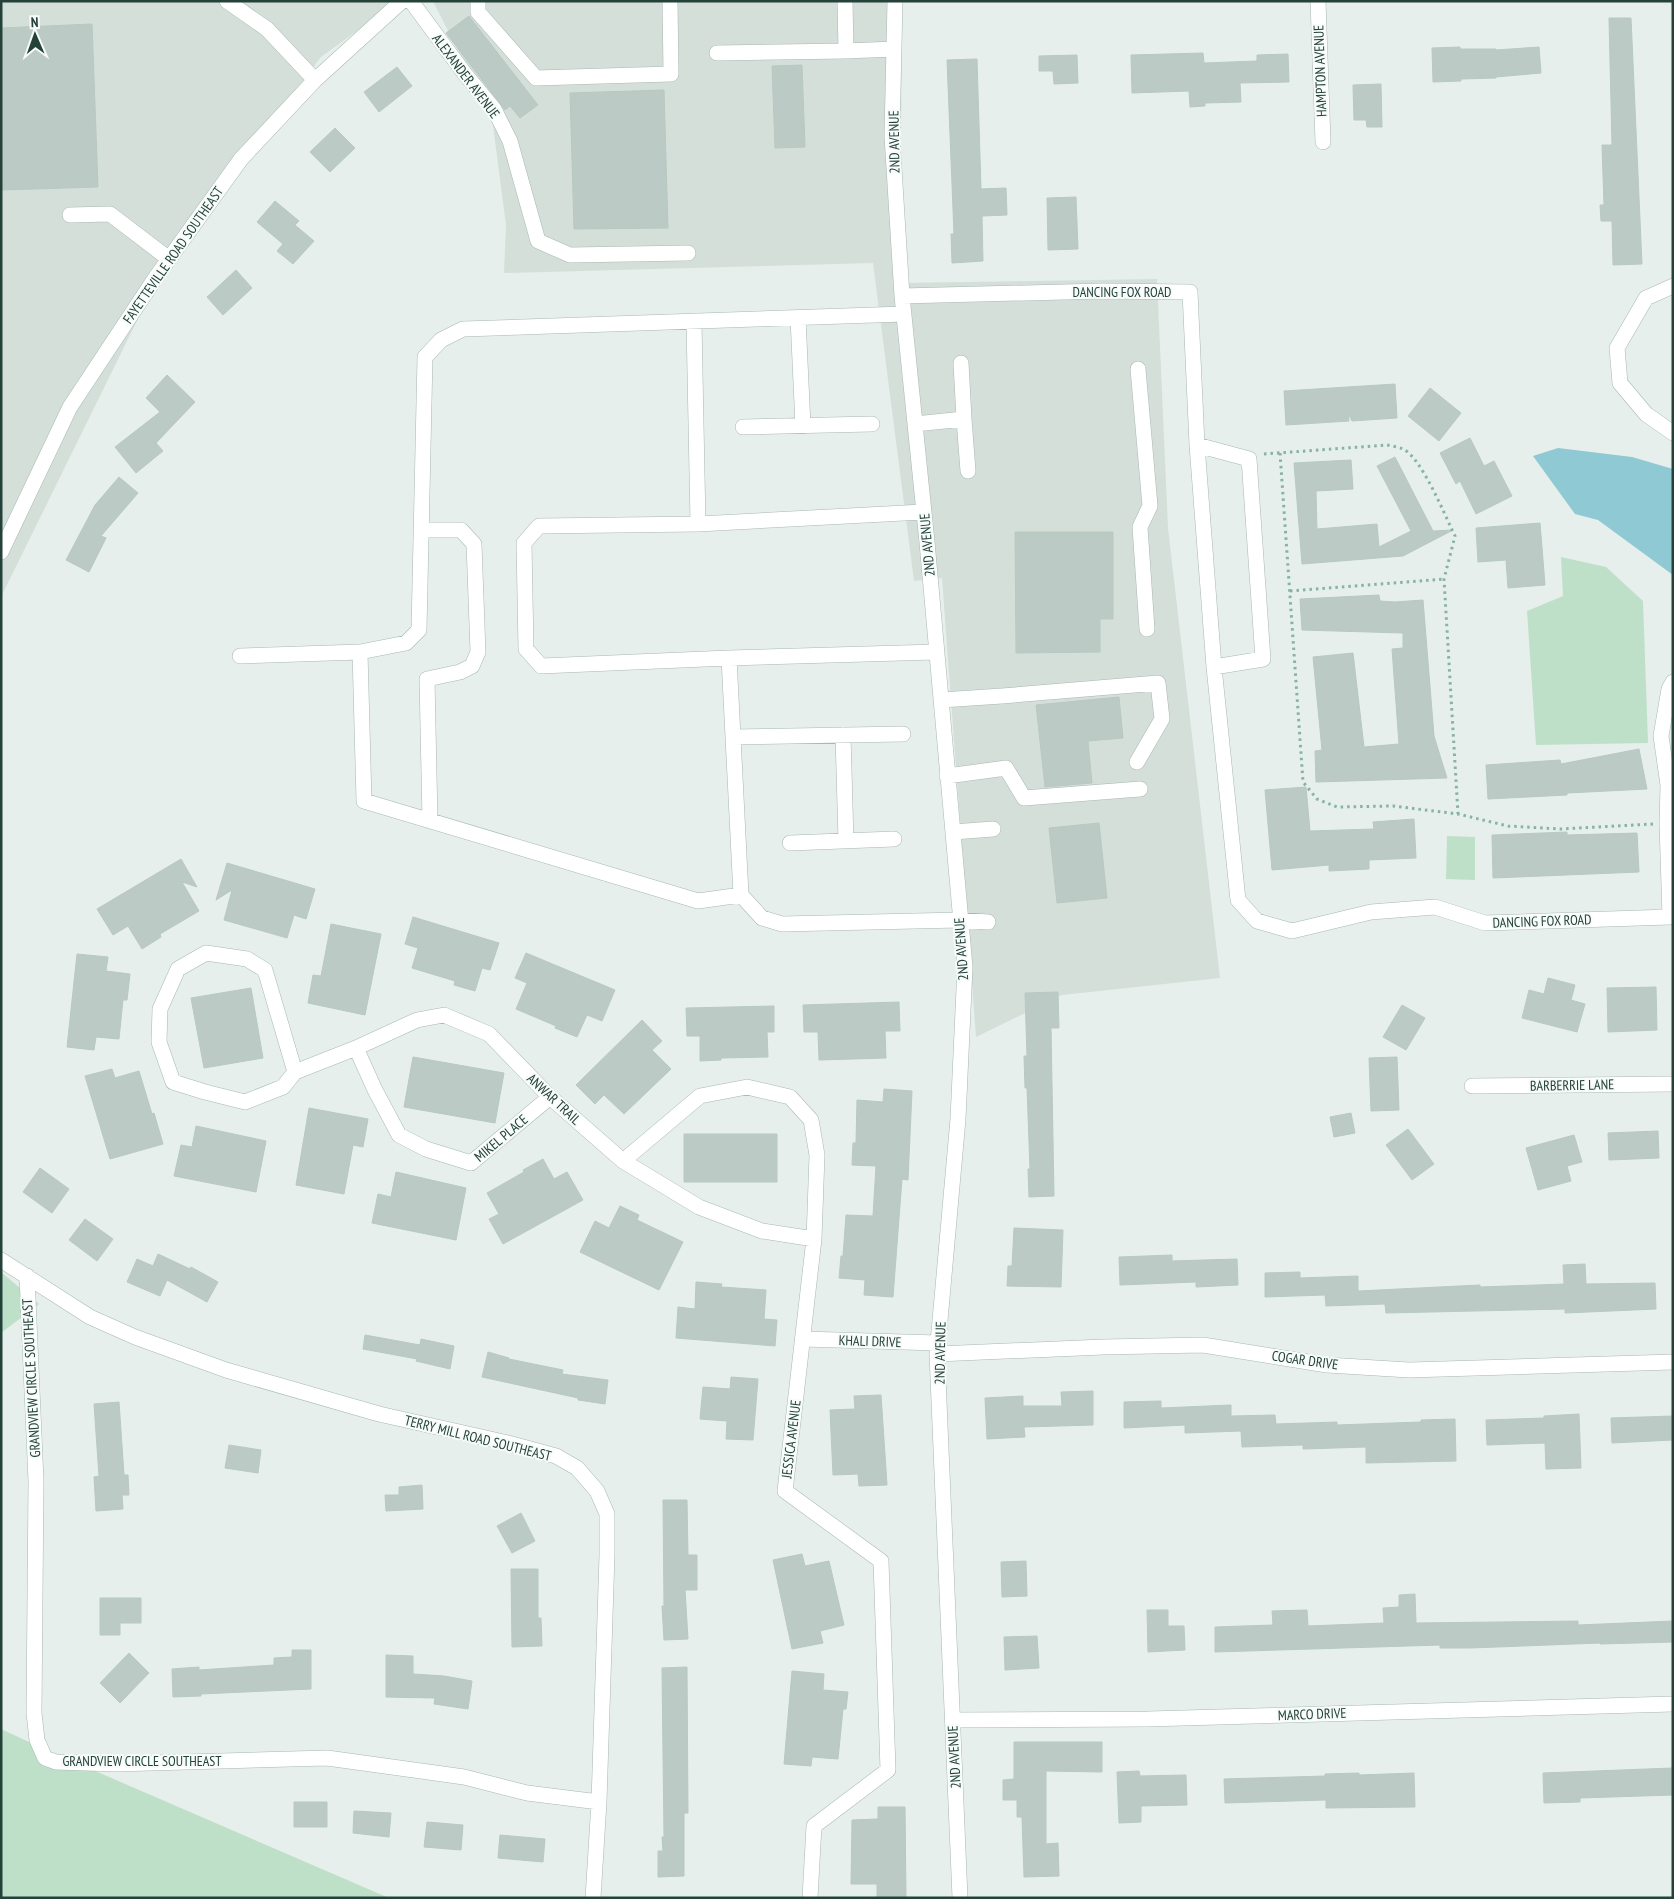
<svg xmlns="http://www.w3.org/2000/svg" width="1674" height="1899" font-family="'PT Sans Narrow',sans-serif">
  <style>
    .built { fill: #d4dfda }
    .green { fill: #bfe0c8 }
    .water { fill: #8ec9d4 }
    .building { fill: #bbcac4; stroke: #b8c9c2 }
    .lines { fill: none; stroke-linecap: round; stroke-linejoin: round }
    .minor-casing { stroke: #a8b8b2; stroke-width: 16 }
    .path { stroke: #86b3a5; stroke-width: 3; stroke-dasharray: 2.5 4; stroke-linecap: butt }
    .minor { stroke: #fff; stroke-width: 15 }
    .labels { text-anchor: middle; stroke-width: 4; stroke-linejoin: round; paint-order: stroke }
    .street-label { font-size: 14px; fill: #24423a; stroke: #f7fbf9 }
  </style>
  <rect width="100%" height="100%" fill="#e6efeb"/>
  <path class="built" d="M1,1H398L321,57L160,274L1,597Z
    M433,1H902L900,283L1157,279L1168,528L1220,978L1062,995L976,1037L942,578L914,581L873,263L504,273L506,225L492,118Z"/>
  <path class="green" d="M1561,557L1606,567L1643,601L1648,743L1536,745L1527,611L1563,596Z
    M1447,836L1475,837V880L1446,879Z
    M1,1272L39,1304L1,1333Z
    M1,1729L42,1748L389,1898H1Z"/>
  <path class="water" d="M1558,448L1632,457L1673,469V575L1598,520L1575,514L1533,456Z"/>
  <path class="building" d="M469,16L538,105L520,118L510,106L505,110L446,33Z
    M1609,18H1631L1642,264L1613,265L1612,221H1601L1600,205H1604L1602,145H1612Z
    M92,24L98,187L1,190V28Z
    M1460,47V49H1496V50L1539,47L1541,73L1496,77V78L1461,79V81L1433,82L1432,48Z
    M1203,53L1204,63L1257,61V55L1288,54L1289,82L1240,83L1241,102L1205,103V106L1190,107L1189,91L1132,93L1131,55Z
    M1077,55L1078,83L1054,84L1053,71H1039V56Z
    M977,59L981,189L1006,188L1007,215L982,216L983,261L952,263L951,234H954L947,60Z
    M802,65L805,147L775,148L772,66Z
    M397,67L412,86L379,112L364,92Z
    M1381,84L1382,127H1367L1366,120H1354L1353,85Z
    M664,90L668,228L574,229L570,93Z
    M335,128L355,148L330,172L310,152Z
    M1076,197L1078,249L1048,250L1047,198Z
    M275,201L299,221L295,225L314,241L293,264L277,251L283,244L257,222Z
    M236,270L252,288L223,315L207,297Z
    M167,375L195,402L156,443L163,451L136,473L115,447L160,412L146,398Z
    M1395,384L1397,418L1352,421L1348,413L1349,421L1286,425L1284,391Z
    M1430,388L1461,413L1439,441L1408,416Z
    M1470,438L1484,466L1494,461L1512,496L1476,514L1460,481L1456,484L1440,453Z
    M1395,457L1433,531L1453,530L1403,556L1302,564L1294,463L1351,460L1353,489L1316,491L1317,529L1377,524L1379,547L1411,531L1377,466Z
    M119,477L138,493L101,536L106,538L89,572L66,560L95,505Z
    M1540,523L1545,585L1508,588L1506,560L1478,562L1476,528Z
    M1015,532H1113V619H1100V652L1016,653Z
    M1379,595L1380,601L1395,602L1423,600L1434,736L1447,778L1316,782L1315,751L1322,750L1313,657L1353,653L1364,747L1399,744L1392,649L1403,648V633L1302,630L1300,599Z
    M1119,697L1123,738L1088,741L1092,783L1045,787L1036,705Z
    M1639,749L1647,789L1567,793V795L1488,799L1486,765L1560,760L1561,764Z
    M1306,787L1310,831L1374,829L1373,822L1414,819L1416,858L1369,860V869L1329,871V865L1272,870L1265,790Z
    M1099,823L1107,898L1057,903L1049,828Z
    M1567,832V835L1637,833L1639,872L1493,878L1492,835Z
    M181,859L197,887L182,882L199,911L160,934L161,937L142,949L128,926L113,935L97,909Z
    M227,863L315,889L306,919L294,915L287,938L224,920L232,890L216,900Z
    M413,917L499,943L490,970L482,968L475,991L454,985L455,981L412,968L418,948L405,944Z
    M331,924L381,934L365,1015L308,1003L313,975L321,976Z
    M526,953L615,990L602,1021L587,1015L577,1037L555,1028L556,1026L516,1009L527,983L515,978Z
    M77,954L108,957L106,971L130,974L127,1000H123L119,1039L96,1037L94,1050L67,1047Z
    M1548,978L1575,985L1571,1000L1585,1004L1577,1032L1522,1018L1529,990L1544,994Z
    M1656,987L1657,1030L1608,1032L1607,988Z
    M251,988L263,1058L204,1068L191,998Z
    M1058,992L1059,1028H1051L1054,1196L1029,1197L1028,1169H1030L1027,1088H1025L1024,1056H1027L1025,993Z
    M899,1002L900,1031H885L886,1058L819,1060L818,1032H804L803,1005Z
    M1402,1005L1425,1018L1406,1050L1383,1037Z
    M774,1006V1032H767L768,1057L721,1058V1060L700,1061V1036H687L686,1008Z
    M642,1020L662,1041L652,1050L671,1069L624,1114L604,1095L595,1104L576,1085Z
    M413,1057L504,1073L495,1123L404,1107Z
    M1397,1057L1399,1110L1371,1111L1369,1058Z
    M112,1069L115,1078L139,1071L152,1114L154,1113L163,1144L110,1159L85,1076Z
    M884,1089L912,1091L908,1180L902,1179L893,1297L864,1295L865,1280L839,1278L841,1256H843L846,1215L873,1216L876,1166L852,1165L853,1143H856L857,1100L883,1102Z
    M309,1108L368,1119L363,1147L353,1145L344,1194L296,1185Z
    M1351,1113L1355,1133L1334,1137L1330,1117Z
    M196,1126L266,1141L256,1192L174,1176L181,1145L192,1147Z
    M1408,1129L1434,1164L1412,1180L1386,1145Z
    M1658,1131L1659,1158L1609,1160L1608,1133Z
    M684,1134H777V1182H684Z
    M1574,1135L1582,1162L1567,1166L1571,1181L1538,1190L1526,1148Z
    M543,1159L554,1179L567,1172L583,1200L503,1244L489,1219L499,1214L487,1193L524,1172L523,1170Z
    M40,1168L69,1189L52,1213L23,1192Z
    M396,1172L466,1188L456,1240L372,1223L378,1194L391,1197Z
    M620,1206L639,1215L637,1220L683,1242L659,1290L580,1252L595,1221L609,1228Z
    M85,1219L113,1239L97,1261L69,1240Z
    M1014,1228L1063,1230L1061,1287L1007,1286L1008,1266H1012Z
    M158,1254L190,1269L191,1267L218,1282L207,1302L167,1280L160,1296L127,1282L137,1259L153,1266Z
    M1172,1255V1261L1237,1259L1238,1285L1196,1287V1282L1120,1285L1119,1257Z
    M1585,1264L1586,1284L1655,1283L1656,1309L1565,1313V1309L1386,1313L1385,1304L1326,1306L1325,1295L1265,1297V1273L1300,1272V1278L1358,1276V1291L1480,1285V1287L1564,1284L1563,1265Z
    M696,1282L722,1284L721,1287L766,1290L764,1319L777,1320L775,1346L676,1338L678,1307L695,1309Z
    M365,1335L420,1345L421,1339L454,1346L450,1369L416,1361L417,1359L363,1349Z
    M488,1352L509,1358V1359L563,1370L562,1374L608,1380L605,1404L578,1400V1398L482,1377Z
    M731,1377L758,1379L753,1440L726,1439L727,1421L700,1419L703,1387L730,1389Z
    M1093,1391V1425L1024,1427L1025,1437L987,1439L985,1398L1023,1396V1406H1062L1061,1392Z
    M881,1395L887,1485L859,1486L858,1474L833,1475L830,1410L855,1409L854,1396Z
    M1161,1401V1408L1231,1405V1416L1275,1415L1276,1424L1337,1422V1425L1421,1422V1420L1455,1419L1456,1461L1366,1463V1447L1303,1449V1445L1242,1447L1241,1431L1185,1433V1425L1124,1428V1402Z
    M119,1402L124,1475H128L129,1495H122L123,1509L96,1511L94,1477L99,1476L94,1404Z
    M1579,1414L1581,1468L1546,1469L1545,1443L1487,1445L1486,1420L1544,1418V1416Z
    M1673,1416V1440L1612,1443L1611,1418Z
    M229,1445L261,1450L258,1473L225,1468Z
    M422,1485L423,1509L386,1511L385,1495H399V1487Z
    M663,1500H687L688,1555H697V1590H685L688,1639L664,1640L662,1606H664Z
    M521,1513L535,1541L512,1553L497,1526Z
    M802,1554L805,1566L829,1561L844,1625L820,1631L823,1643L792,1649L773,1560Z
    M1026,1561L1027,1596L1002,1597L1001,1562Z
    M511,1569H538V1618H541L542,1646L512,1647Z
    M1415,1594L1416,1623L1578,1621V1625L1673,1621V1642L1600,1644V1643L1471,1648H1440V1645L1215,1652V1627L1273,1625L1272,1611L1307,1610L1308,1626L1384,1623L1383,1608L1399,1607V1595Z
    M100,1598H141V1623H120V1635H100Z
    M1147,1610H1168V1626H1184L1185,1650L1148,1652Z
    M1037,1636L1039,1668L1005,1670L1004,1637Z
    M292,1650H311V1689L201,1694V1696L173,1697L172,1669L199,1667V1670L274,1665V1658L292,1657Z
    M129,1653L149,1673L120,1703L100,1683Z
    M386,1655L413,1656V1674L444,1676L472,1681L468,1709L434,1704L435,1698L386,1697Z
    M687,1667L688,1813H684V1876L658,1877V1851H663L662,1837H664L662,1668Z
    M792,1671L824,1674L823,1690L848,1692L846,1709H843L838,1759L812,1757L811,1766L784,1764Z
    M1014,1742H1102V1772L1046,1771V1844L1058,1843L1059,1876L1024,1877L1022,1817H1017V1800H1003V1780L1014,1779Z
    M1673,1768V1795L1580,1798V1802L1544,1803L1543,1773Z
    M1139,1771L1140,1776L1186,1775L1187,1805L1141,1806V1822L1119,1823L1117,1772Z
    M1359,1773V1775L1414,1773L1415,1807L1326,1808V1800L1225,1803L1224,1779L1325,1776V1774Z
    M294,1802H327V1827H294Z
    M878,1807H905L906,1898H877V1884H851L852,1820L878,1819Z
    M354,1811L391,1813L389,1837L353,1833Z
    M427,1822L463,1825L461,1850L424,1847Z
    M500,1835L545,1839L543,1862L498,1858Z"/>
  <g class="lines">
    <g class="minor-casing">
      <path id="minor" d="M227,1L267,29L315,80
        M411,1L465,74L494,109L510,141L538,241L570,255L688,253
        M478,1V12L536,78L671,74L670,1
        M845,1L846,51L894,49
        M895,1L892,136L902,296L927,542L965,967L958,1119L937,1354L960,1898
        M1318,1L1323,142
        M717,53L846,51
        M70,215L110,214L169,259
        M1673,286L1646,298L1617,348L1620,383L1646,414L1673,433
        M902,296L1103,291L1190,292L1197,445L1214,667L1238,900L1257,921L1292,931L1371,912L1435,907L1485,923L1670,917L1667,823L1668,785L1661,736L1669,689L1673,682
        M798,318L803,426
        M694,322L698,524L923,512
        M1138,369L1150,506L1140,527L1147,629
        M964,419L968,471
        M915,424L964,419L961,363
        M743,427L872,424
        M1197,445L1249,459L1263,659L1214,667
        M698,524L539,526L524,543L526,649L541,666L729,658
        M421,530H461L474,544L478,652L472,666L460,672L427,679L430,821
        M1,552L70,407L156,277L241,159L315,80L402,1
        M936,652L729,658L741,895L762,918L782,924L960,920L988,922
        M240,656L360,652
        M941,700L1002,696L1158,683L1162,719L1137,762
        M843,735L846,841
        M734,737L903,734
        M947,776L1006,768L1024,798L1140,789
        M953,832L993,829
        M790,843L894,839
        M741,895L698,901L364,801L360,652L406,643L419,630L425,357L441,340L463,329L904,314
        M356,1048L375,1090L399,1135L426,1149L471,1163L550,1097
        M295,1072L265,970L247,959L206,953L178,969L160,1009L159,1042L173,1082L205,1092L245,1102L283,1087L295,1072L356,1048L417,1020L444,1015L489,1034L550,1097L623,1161L699,1207L762,1231L814,1239
        M1472,1086L1673,1084
        M623,1161L700,1096L747,1087L790,1097L811,1120L817,1155L814,1239L785,1491L881,1561L888,1770L814,1826L810,1898
        M1,1260L90,1317L135,1337L226,1370L379,1414L508,1443L556,1456L577,1468L597,1491L607,1514V1555L599,1802L593,1898
        M27,1276L36,1481L34,1713L37,1740L45,1758L56,1762L116,1764L327,1758L464,1777L527,1793L599,1802
        M803,1339L938,1343
        M937,1354L1103,1347L1203,1345L1327,1365L1409,1370L1673,1362
        M952,1720L1148,1719L1673,1704"/>
    </g>
    <path class="path" d="M1280,453L1303,782L1317,799L1337,807L1393,806L1458,814L1508,826L1560,829L1653,824
      M1264,454L1387,445C1392,446 1398,447 1403,449C1422,458 1445,516 1455,536L1444,579L1458,814
      M1290,591L1444,579"/>
    <use href="#minor" class="minor"/>
  </g>
  <g class="labels">
    <g class="street-label">
      <text transform="translate(1320 71) rotate(-92)" y="5">HAMPTON AVENUE</text>
      <text transform="translate(466 76) rotate(53)" y="5">ALEXANDER AVENUE</text>
      <text transform="translate(894 142) rotate(-91)" y="5">2ND AVENUE</text>
      <text transform="translate(173 255) rotate(-55)" y="5">FAYETTEVILLE ROAD SOUTHEAST</text>
      <text x="1122" y="297">DANCING FOX ROAD</text>
      <text transform="translate(927 545) rotate(-95)" y="5">2ND AVENUE</text>
      <text transform="translate(1542 921) rotate(-2)" y="5">DANCING FOX ROAD</text>
      <text transform="translate(961 949) rotate(-94)" y="5">2ND AVENUE</text>
      <text transform="translate(1572 1085) rotate(-1)" y="5">BARBERRIE LANE</text>
      <text transform="translate(554 1099) rotate(43)" y="5">ANWAR TRAIL</text>
      <text transform="translate(501 1138) rotate(-40)" y="5">MIKEL PLACE</text>
      <text transform="translate(870 1341) rotate(2)" y="5">KHALI DRIVE</text>
      <text transform="translate(940 1353) rotate(-89)" y="5">2ND AVENUE</text>
      <text transform="translate(1305 1360) rotate(8)" y="5">COGAR DRIVE</text>
      <text transform="translate(31 1378) rotate(-93)" y="5">GRANDVIEW CIRCLE SOUTHEAST</text>
      <text transform="translate(478 1438) rotate(14)" y="5">TERRY MILL ROAD SOUTHEAST</text>
      <text transform="translate(791 1439) rotate(-83)" y="5">JESSICA AVENUE</text>
      <text transform="translate(1312 1714) rotate(-2)" y="5">MARCO DRIVE</text>
      <text transform="translate(954 1757) rotate(-93)" y="5">2ND AVENUE</text>
      <text x="142" y="1766">GRANDVIEW CIRCLE SOUTHEAST</text>
    </g>
  </g>
  <rect width="1674" height="1899" fill="none" stroke="#24423a" stroke-width="5"/>
  <g transform="translate(35 35) rotate(358)" stroke="#f7fbf9" stroke-width="4" paint-order="stroke">
  <path d="M0-4L9 19L0 12L-9 19Z" fill="#24423a"/>
  <text y="-8" font-size="14" font-weight="bold" text-anchor="middle" fill="#24423a">N</text>
  </g>
</svg>
